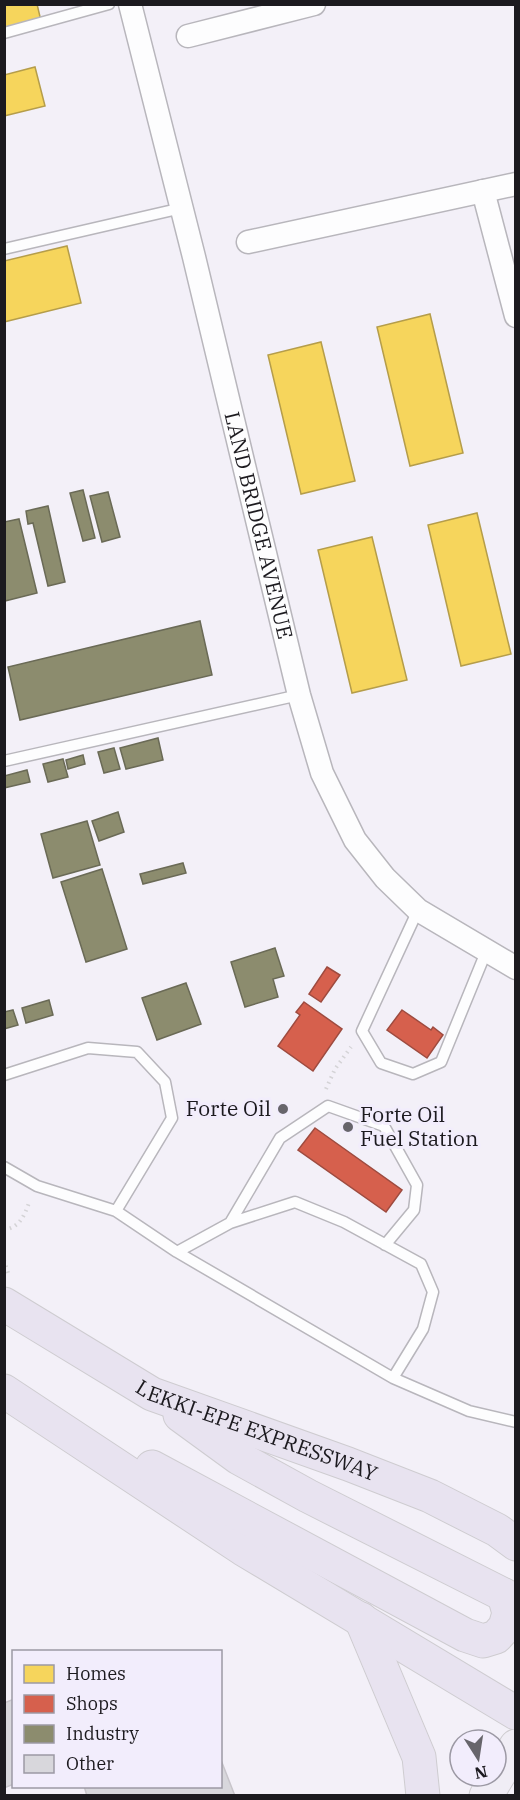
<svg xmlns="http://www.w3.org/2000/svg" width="520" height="1800" font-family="'IBM Plex Serif',serif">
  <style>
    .homes { fill: #f6d55c; stroke: #b59d4a; stroke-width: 1.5 }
    .shops { fill: #d6604d; stroke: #9e4b3f; stroke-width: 1.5 }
    .industry { fill: #8c8c6e; stroke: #6a6a56; stroke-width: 1.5 }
    .building { fill: #d8d7dc; stroke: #c8c5cb; stroke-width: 1.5 }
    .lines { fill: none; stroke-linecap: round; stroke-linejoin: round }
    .lane-casing { stroke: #b8b6bc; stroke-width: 13 }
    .street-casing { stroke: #b8b6bc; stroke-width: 25 }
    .primary-casing { stroke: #ceccd0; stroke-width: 35 }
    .highway-casing { stroke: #ceccd0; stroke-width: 35 }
    .path { stroke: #d4d3d6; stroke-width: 4; stroke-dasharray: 1.5 4.5; stroke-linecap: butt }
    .lane { stroke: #fdfdfe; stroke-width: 10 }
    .street { stroke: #fdfdfe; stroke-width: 22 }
    .primary { stroke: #f0edf5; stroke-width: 33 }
    .highway { stroke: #e8e3f0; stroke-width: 33 }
    .poi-dot { fill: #67656b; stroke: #f2edfc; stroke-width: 2 }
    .labels { text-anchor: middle; stroke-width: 6; stroke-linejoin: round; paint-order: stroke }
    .street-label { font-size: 21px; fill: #1c1a1f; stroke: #f2edfc }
    .poi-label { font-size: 21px; fill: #1c1a1f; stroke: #f2edfc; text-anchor: end }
  </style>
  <rect width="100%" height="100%" fill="#f3f0f8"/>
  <path class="homes" d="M4,4H37L41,21L4,29Z
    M35,67L45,106L4,116V75Z
    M67,246L81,303L4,322V261Z
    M430,314L463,453L410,466L377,327Z
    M321,342L355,481L301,494L268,355Z
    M477,513L511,654L461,666L428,525Z
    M372,537L407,680L352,693L318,550Z"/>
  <path class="shops" d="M327,967L340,975L321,1002L309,994Z
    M304,1002L342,1029L313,1071L278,1046L300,1015L296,1012Z
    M402,1010L431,1030L433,1027L443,1035L427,1058L387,1030Z
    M315,1128L402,1190L386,1212L298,1150Z"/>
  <path class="industry" d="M83,490L95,538L83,541L70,493Z
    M108,492L120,537L102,542L90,496Z
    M48,506L65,582L48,586L33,523L28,524L26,511Z
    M19,519L37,593L5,601L4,522Z
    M200,621L212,675L20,720L8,667Z
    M158,738L163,760L126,769L120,748Z
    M114,748L120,769L104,773L98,752Z
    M83,755L85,764L68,769L66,760Z
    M63,759L68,777L48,782L43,764Z
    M27,770L30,782L4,788V776Z
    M118,812L124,832L99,841L92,821Z
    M87,821L100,865L53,878L41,834Z
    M183,863L186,873L143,884L140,874Z
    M102,869L127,949L86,962L61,882Z
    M275,948L284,976L273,979L278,997L245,1007L231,962Z
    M186,983L201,1024L157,1040L142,998Z
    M49,1000L53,1015L26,1023L22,1008Z
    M13,1010L18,1025L4,1029V1012Z"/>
  <path class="building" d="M14,1699V1784L4,1788V1703Z
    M221,1760L235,1796H87L84,1786H220Z"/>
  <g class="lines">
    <g class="lane-casing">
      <path id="lane" d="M4,33L109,4
        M4,249L182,208
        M4,761L299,695
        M418,910L362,1031L381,1063L413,1074L441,1062L486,952
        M4,1075L88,1048L137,1052L165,1082L172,1118L116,1211
        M4,1167L37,1186L116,1211L177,1252L393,1378L469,1411L516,1422
        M230,1223L280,1138L328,1106L384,1126L417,1185L414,1210L385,1245
        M177,1252L230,1223L295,1202L344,1222L421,1264L433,1292L423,1329L393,1378"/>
    </g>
    <g class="street-casing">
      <g id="street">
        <path id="s1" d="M130,4L194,257L299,695L322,773L355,840L385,878L418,910L516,968"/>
        <path d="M188,36L314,4"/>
        <path d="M483,191L516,316"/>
        <path d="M248,242L516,184"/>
      </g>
    </g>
    <g class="primary-casing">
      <path id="primary" d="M486,1796L516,1746"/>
    </g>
    <g class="highway-casing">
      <g id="highway">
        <path id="s2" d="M4,1304L152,1394L348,1464L430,1496L497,1530L516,1544"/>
        <path d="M4,1391L243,1549L516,1713"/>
        <path d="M180,1415L239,1458L308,1496L504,1595L516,1607"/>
        <path d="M152,1467L465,1635L483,1641L496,1637L505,1627L509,1613L504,1595"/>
        <path d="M361,1619L419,1757L423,1796"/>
      </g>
    </g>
    <path class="path" d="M326,1089L335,1069L351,1047
      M4,1230C20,1227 24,1216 29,1203
      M4,1260L9,1276"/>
    <use href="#lane" class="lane"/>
    <use href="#street" class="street"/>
    <use href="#primary" class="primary"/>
    <use href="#highway" class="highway"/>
  </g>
  <g class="poi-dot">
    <circle cx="283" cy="1109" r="6"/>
    <circle cx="348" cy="1127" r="6"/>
  </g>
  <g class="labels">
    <g class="street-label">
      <text dy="7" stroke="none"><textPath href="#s1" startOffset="537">LAND BRIDGE AVENUE</textPath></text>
      <text dy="7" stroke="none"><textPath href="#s2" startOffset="284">LEKKI-EPE EXPRESSWAY</textPath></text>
    </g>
    <g class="poi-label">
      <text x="271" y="1116">Forte Oil</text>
      <text x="360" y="1122" text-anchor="start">Forte Oil<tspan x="360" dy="24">Fuel Station</tspan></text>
    </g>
  </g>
  <rect width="520" height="1800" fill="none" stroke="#1c1a1f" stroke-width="12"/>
  <rect x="12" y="1650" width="210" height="138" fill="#f2edfc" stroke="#9c99a4" stroke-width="1.5"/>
  <rect x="24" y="1665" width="30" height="18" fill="#f6d55c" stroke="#9c99a4" stroke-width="1.5"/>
  <text x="66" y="1680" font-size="18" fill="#1c1a1f">Homes</text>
  <rect x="24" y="1695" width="30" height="18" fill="#d6604d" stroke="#9c99a4" stroke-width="1.5"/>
  <text x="66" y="1710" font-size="18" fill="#1c1a1f">Shops</text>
  <rect x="24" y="1725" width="30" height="18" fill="#8c8c6e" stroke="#9c99a4" stroke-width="1.5"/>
  <text x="66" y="1740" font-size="18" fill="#1c1a1f">Industry</text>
  <rect x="24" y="1755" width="30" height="18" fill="#d8d7dc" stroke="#9c99a4" stroke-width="1.5"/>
  <text x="66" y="1770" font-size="18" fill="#1c1a1f">Other</text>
  <g transform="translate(478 1758) rotate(168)"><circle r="28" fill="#f2edfc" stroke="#9c99a4" stroke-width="1.5"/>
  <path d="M0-4.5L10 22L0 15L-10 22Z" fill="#67656b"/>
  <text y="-9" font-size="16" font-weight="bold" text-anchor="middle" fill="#1c1a1f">N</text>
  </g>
</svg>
